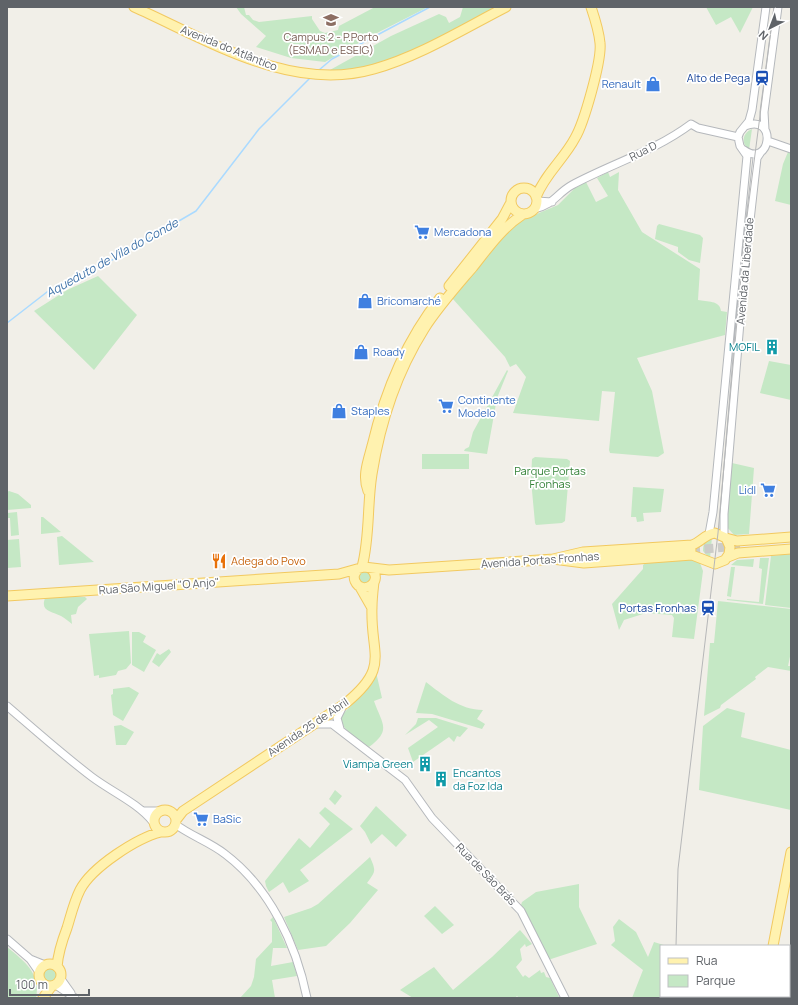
<svg xmlns="http://www.w3.org/2000/svg" width="798" height="1005" font-family="Manrope,sans-serif">
  <style>
    .green { fill: #c5e8c5 }
    .lines { fill: none; stroke-linecap: round; stroke-linejoin: round }
    .stream { stroke: #aadaff; stroke-width: 1.5 }
    .major-tunnel { stroke: #ccccc8; stroke-width: 9; stroke-dasharray: 9 4.5; stroke-linecap: butt }
    .minor-casing { stroke: #b5b8bc; stroke-width: 9 }
    .major-casing { stroke: #f2c960; stroke-width: 11 }
    .minor { stroke: #fff; stroke-width: 7 }
    .major { stroke: #fff2af; stroke-width: 9 }
    .tram { stroke: #b6b7b8; stroke-width: 1 }
    .labels { text-anchor: middle; stroke-width: 3.5; stroke-linejoin: round; paint-order: stroke }
    .education-label { font-size: 11px; fill: #785e54; stroke: #fff }
    .street-label { font-size: 11px; fill: #5f6368; stroke: #fff }
    .transit-label { font-size: 11px; fill: #164399; stroke: #fff; text-anchor: end }
    .shop-label { font-size: 11px; fill: #366cbe; stroke: #fff; text-anchor: start }
    .culture-label { font-size: 11px; fill: #0d838f; stroke: #fff; text-anchor: end }
    .park-label { font-size: 11px; fill: #348238; stroke: #fff }
    .food-label { font-size: 11px; fill: #c56008; stroke: #fff; text-anchor: start }
    .water-label { font-size: 12px; font-style: italic; fill: #4174aa; stroke: #fff }
  </style>
  <rect width="100%" height="100%" fill="#f1efe8"/>
  <path class="green" d="M236,7H244L246,15H249L253,20L259,22L312,16V19L320,31L325,33L338,30L339,26L375,7H428L375,34L325,62L291,58L256,47L266,36L241,14Z
    M463,7H495C452,30 403,63 354,70C346,71 338,70 330,70L391,36L439,14L446,17L449,23L460,17Z
    M706,7H753L740,33L731,17L716,25Z
    M752,129L749,150C741,144 742,133 752,129Z
    M788,152L791,153V205L775,201L783,164Z
    M608,172L610,177L619,172L618,190L642,232L700,269L698,300C707,302 720,300 721,311L727,312L725,335L637,358L652,391L664,453L658,457L610,453L609,450L615,392L602,391L599,421L513,413L526,377L516,364L510,367L505,357L452,298L513,224L558,205L575,188L586,182L596,202L608,196L597,178Z
    M659,224L700,235L703,238L700,263L689,260L678,252V247L655,239L657,226Z
    M98,276L137,315L94,370L34,311L67,290Z
    M769,361L791,365V400L760,393Z
    M507,370L508,371L497,398L487,454L464,451L465,449L469,447L473,432Z
    M422,454H469V469H422Z
    M535,457L567,459L570,461L565,521L562,523L536,525L535,523L531,480L532,459Z
    M732,463L754,468L749,534L734,535L726,526Z
    M633,487L664,489L661,512L643,513L644,521L637,522L636,517H631Z
    M9,491L18,494L31,505V508L7,510V492Z
    M17,512L19,535L11,536L10,518H7V513Z
    M41,517H43L61,532L41,534Z
    M62,536L94,562L59,565L57,537Z
    M712,537L710,559L703,551C703,543 705,541 712,537Z
    M19,539L21,567L7,568V540Z
    M791,554V608L765,605L771,556Z
    M760,558H769L763,604L727,600V599L759,602L762,569L759,568Z
    M695,559L700,563L703,571L694,639L672,637L674,618L672,615L646,613L624,620L619,630L612,604L643,569V565L647,562Z
    M754,559L753,567L731,565L737,560Z
    M731,567H735L731,597L727,596Z
    M363,570L372,573L371,582L362,585L357,575Z
    M69,596L85,597L87,599L78,607L76,614L71,615L72,624C68,621 65,618 61,616C52,611 40,612 45,598Z
    M718,601L791,609V652L788,666H791V671L768,667L755,677L756,679L721,705L720,708L704,716L710,643H714Z
    M129,631L131,663L126,669L118,671L116,675L99,678V675L94,676L89,634Z
    M132,632H139L146,636L143,642L156,650L144,672L132,665Z
    M169,649L171,652L159,667L152,662L157,653L160,655Z
    M376,672L382,698L374,701C382,724 392,730 369,747C357,739 343,732 340,717L367,689Z
    M426,682C443,695 460,710 483,710L477,719L485,724L482,729L432,714L416,713Z
    M129,687L139,693L123,721L113,715L111,695L113,694V689Z
    M727,708L745,713L741,737L791,750V810L699,790L703,726Z
    M418,718H436L468,728L460,737L457,736L454,742L449,737L413,762L408,748L438,727L429,720L405,735L416,724Z
    M121,725L134,732L126,745H116L114,726Z
    M335,790L342,796L335,805L329,799Z
    M376,806L407,835L396,847L382,834L371,844L365,832L360,826Z
    M325,807L353,829L300,870L309,881L289,893L283,882L269,892L266,886L265,881L299,838L310,848L330,824L319,813Z
    M370,857C376,871 376,871 367,883L378,890L350,923L326,946L298,950L284,917L311,908L318,904Z
    M579,884V907L597,944L548,960L521,905L522,902L536,892Z
    M435,906L454,925L442,934L424,916Z
    M273,917L287,948H273L271,966L293,962L297,976L272,980L275,998H240L251,986L254,977L256,959L272,942V922L270,920Z
    M619,919L636,932L648,957L654,942L667,946H661V996H671V998H632L643,970L611,945L615,941L613,927Z
    M520,930L532,944L526,947L525,944L520,949L522,960L516,967L523,977L525,975L529,978L540,970L541,973L544,972L546,977L550,978L559,997L557,998H519L517,996L515,998H413L400,990L434,967L453,990L492,957Z
    M7,947C24,961 41,973 36,998H7Z
    M42 976a8 8 0 1 1 16 0a8 8 0 1 1-16 0Z"/>
  <g class="lines">
    <path class="stream" d="M319,70L332,59L430,7
      M7,323L47,292L112,260L196,211L259,129L310,78"/>
    <path class="major-tunnel" d="M691,550L740,546"/>
    <g class="minor-casing">
      <path id="minor" d="M765,130L764,112L778,7
        M768,141L791,149
        M744,150C771,169 778,113 745,126
        M537,201L552,202
        M534,209C555,204 556,194 572,185C611,164 655,151 691,124L698,128L738,137
        M709,534L713,512L747,156L740,146L738,137L740,132L749,121L752,110L766,7
        M724,536V514L744,274L757,158L761,152
        M7,706C35,730 63,755 92,777C112,792 138,803 153,822
        M315,724H332L405,780L432,818L521,911L565,998
        M340,729L337,718L343,706
        M144,811H159
        M175,824C191,836 210,842 225,854C270,888 296,944 307,998
        M7,939L30,959L39,972
        M30,959L45,965
        M61,979L71,993
        M56,985L75,998"/>
    </g>
    <g class="major-casing">
      <path id="major" d="M134,7C208,40 291,93 374,69C420,56 463,29 506,7
        M511 201a13 13 0 1 1 26 0a13 13 0 1 1-26 0Z
        M536,197C545,174 564,159 575,138C584,123 602,60 600,43C599,31 595,19 591,7
        M449,286L502,219L510,204
        M368,491C362,476 368,461 372,446C385,391 405,342 440,298
        M715,533L726,538L730,547L729,554L725,560L715,564L692,555L584,563L553,559L583,552L692,545C701,542 705,534 715,533Z
        M726,538L737,541L791,537
        M728,557L738,553L791,549
        M362,567C370,537 367,505 372,474C380,424 397,372 424,329C438,307 456,287 473,267C488,248 502,228 522,215
        M358,569C355,573 353,576 355,581C362,597 386,581 370,568
        M360,587L372,608
        M7,596L339,574L364,567L389,570L691,550
        M154 821a11 11 0 1 1 22 0a11 11 0 1 1-22 0Z
        M176,820L183,811L346,703C391,666 370,655 372,607C372,599 373,591 374,582
        M773,946L791,852
        M39 975a11 11 0 1 1 22 0a11 11 0 1 1-22 0Z
        M57,967C58,953 62,941 67,928C71,915 74,902 80,890C92,867 137,838 161,832
        M43,998L51,987
        M763,998L764,996"/>
    </g>
    <use href="#minor" class="minor"/>
    <use href="#major" class="major"/>
    <path class="tram" d="M676,946L678,869L718,533L745,232L774,7
      M678,996V998"/>
  </g>
  <defs>
    <g id="university-bare" transform="scale(1.2)"><path d="M0-5L7-2L0 1L-7-2ZM-4 1L0 2.5L4 1V4Q0 6-4 4Z" fill="#8d6e63" stroke="#fff" stroke-width="2.5" paint-order="stroke"/></g>
    <g id="station-bare" transform="scale(1.2)"><path d="M-3-6H3Q5-6 5-4V2Q5 4 3 4L4.5 6H3L1.5 4h-3L-3 6H-4.5L-3 4Q-5 4-5 2V-4Q-5-6-3-6ZM-3.5-4v3h7v-3ZM-3.5 1v1.5H-2V1ZM2 1v1.5H3.5V1Z" fill="#1a4fb4" stroke="#fff" stroke-width="2.5" paint-order="stroke"/></g>
    <g id="shop-bare" transform="scale(1.2)"><path d="M-5-2.5h2.3a2.7 3.5 0 0 1 5.4 0H5L5.5 6h-11ZM-1.5-2.5h3a1.5 2.3 0 0 0-3 0Z" fill="#3f7fe0" stroke="#fff" stroke-width="2.5" paint-order="stroke"/></g>
    <g id="supermarket-bare" transform="scale(1.2)"><path d="M-6-5.5h2.5l.6 2H6L4.5 2H-2.5L-4.4-4H-6ZM-1.5 3.2a1.3 1.3 0 1 0 .1 0ZM3 3.2a1.3 1.3 0 1 0 .1 0Z" fill="#3f7fe0" stroke="#fff" stroke-width="2.5" paint-order="stroke"/></g>
    <g id="building-bare" transform="scale(1.2)"><path d="M-4-6H4V6H1V3H-1V6H-4ZM-2.5-4.3h1.7v1.8h-1.7ZM.8-4.3h1.7v1.8H.8ZM-2.5-1h1.7V.8h-1.7ZM.8-1h1.7V.8H.8Z" fill="#0f9aa8" stroke="#fff" stroke-width="2.5" paint-order="stroke"/></g>
    <g id="restaurant-bare" transform="scale(1.2)"><path d="M-5-6h1v4h1v-4h1v4h1v-4h1v5L-1.5 .5V6h-2V.5L-5-1ZM5-6V6H3V1.5H1.5Q1.5-4 5-6Z" fill="#e8710a" stroke="#fff" stroke-width="2.5" paint-order="stroke"/></g>
  </defs>
  <g fill-rule="evenodd">
    <use href="#university-bare" x="331" y="20"/>
    <use href="#station-bare" x="762" y="78"/>
    <use href="#shop-bare" x="653" y="84"/>
    <use href="#supermarket-bare" x="422" y="232"/>
    <use href="#shop-bare" x="365" y="301"/>
    <use href="#building-bare" x="772" y="347"/>
    <use href="#shop-bare" x="361" y="352"/>
    <use href="#supermarket-bare" x="446" y="406"/>
    <use href="#shop-bare" x="339" y="411"/>
    <use href="#supermarket-bare" x="768" y="490"/>
    <use href="#restaurant-bare" x="219" y="561"/>
    <use href="#station-bare" x="708" y="608"/>
    <use href="#building-bare" x="425" y="764"/>
    <use href="#building-bare" x="441" y="779"/>
    <use href="#supermarket-bare" x="201" y="819"/>
  </g>
  <g class="labels">
    <g class="education-label">
      <text x="331" y="41">Campus 2 - P.Porto<tspan x="331" dy="13">(ESMAD e ESEIG)</tspan></text>
    </g>
    <g class="street-label">
      <text transform="translate(229 48) rotate(22)" y="4">Avenida do Atlântico</text>
      <text transform="translate(643 151) rotate(-27)" y="4">Rua D</text>
      <text transform="translate(745 271) rotate(-85)" y="4">Avenida da Liberdade</text>
      <text transform="translate(540 560) rotate(-4)" y="4">Avenida Portas Fronhas</text>
      <text transform="translate(159 586) rotate(-4)" y="4">Rua São Miguel "O Anjo"</text>
      <text transform="translate(308 727) rotate(-34)" y="4">Avenida 25 de Abril</text>
      <text transform="translate(486 874) rotate(46)" y="4">Rua de São Brás</text>
    </g>
    <g class="transit-label">
      <text x="750" y="82">Alto de Pega</text>
      <text x="696" y="612">Portas Fronhas</text>
    </g>
    <g class="shop-label">
      <text x="641" y="88" text-anchor="end">Renault</text>
      <text x="434" y="236">Mercadona</text>
      <text x="377" y="305">Bricomarché</text>
      <text x="373" y="356">Roady</text>
      <text x="458" y="404">Continente<tspan x="458" dy="13">Modelo</tspan></text>
      <text x="351" y="415">Staples</text>
      <text x="756" y="494" text-anchor="end">Lidl</text>
      <text x="213" y="823">BaSic</text>
    </g>
    <g class="culture-label">
      <text x="760" y="351">MOFIL</text>
      <text x="413" y="768">Viampa Green</text>
      <text x="453" y="777" text-anchor="start">Encantos<tspan x="453" dy="13">da Foz lda</tspan></text>
    </g>
    <g class="park-label">
      <text x="550" y="475">Parque Portas<tspan x="550" dy="13">Fronhas</tspan></text>
    </g>
    <g class="food-label">
      <text x="231" y="565">Adega do Povo</text>
    </g>
    <g class="water-label">
      <text transform="translate(112 258) rotate(-29)" y="4">Aqueduto de Vila do Conde</text>
    </g>
  </g>
  <rect width="798" height="1005" fill="none" stroke="#5f6368" stroke-width="16"/>
  <rect x="660" y="945" width="130" height="52" fill="#ffffff" stroke="#bfc1c3"/>
  <rect x="668" y="958" width="20" height="6" fill="#fff2af" stroke="#bfc1c3"/>
  <text x="696" y="965" font-size="12" fill="#5f6368">Rua</text>
  <rect x="668" y="975" width="20" height="12" fill="#c5e8c5" stroke="#bfc1c3"/>
  <text x="696" y="985" font-size="12" fill="#5f6368">Parque</text>
  <g transform="translate(770 28) rotate(222)" stroke="#ffffff" stroke-width="3" paint-order="stroke">
  <path d="M0-3L7 15L0 10L-7 15Z" fill="#5f6368"/>
  <text y="-6" font-size="11" font-weight="bold" text-anchor="middle" fill="#5f6368">N</text>
  </g>
  <path d="M10 989v6h79v-6" fill="none" stroke="#5f6368" stroke-width="2"/>
  <text x="16" y="989" font-size="12" fill="#5f6368" stroke="#ffffff" stroke-width="3" paint-order="stroke">100 m</text>
</svg>
